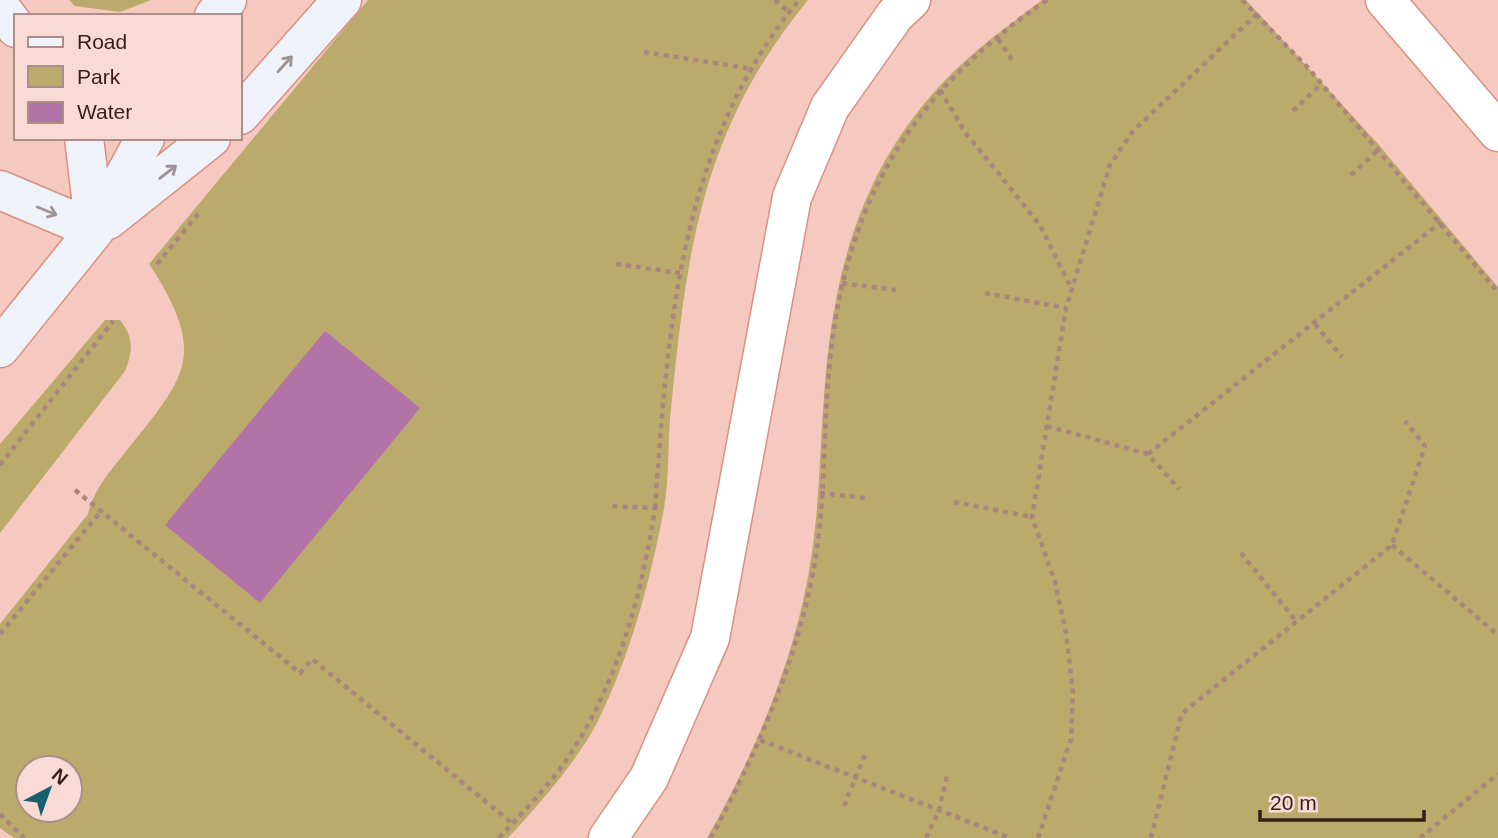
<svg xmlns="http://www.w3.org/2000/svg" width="1498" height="838" font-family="Arial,sans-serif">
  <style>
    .green { fill: #bca96c; fill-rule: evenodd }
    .water { fill: #b273a9 }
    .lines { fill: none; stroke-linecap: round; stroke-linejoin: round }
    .street-casing { stroke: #d79183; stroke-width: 41 }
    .secondary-casing { stroke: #d79183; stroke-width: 41 }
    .path { stroke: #aa847d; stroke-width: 4.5; stroke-dasharray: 5 5; stroke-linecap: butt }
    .street { stroke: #fff; stroke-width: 38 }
    .secondary { stroke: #f0f2f9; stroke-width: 38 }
    .oneway { stroke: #9d9293 }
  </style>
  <rect width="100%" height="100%" fill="#f6c9c0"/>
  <path class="green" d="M69,0H151L120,12L75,6Z
    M368,0H808C702,129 687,249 671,409C667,443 670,480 663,514C649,585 630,656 598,721C578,760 538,806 508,838H14L0,828V624L88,514C94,490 107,475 123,455C185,377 210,357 149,264ZM28,768H70V810H28Z
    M1042,0H1246L1379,145L1498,287V838H707C757,750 798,652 812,552C820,497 820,439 825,383C835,263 864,161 952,73C980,46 1012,23 1042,0Z
    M105,320H120C134,338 133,351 125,371L0,533V444Z"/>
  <path class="water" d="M325,331L420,408L260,603L165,525Z"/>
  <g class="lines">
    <g class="street-casing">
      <path id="street" d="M1385,0L1498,132
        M608,838L649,778L710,638L792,197L830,107L895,15L911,0"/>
    </g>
    <g class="secondary-casing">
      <path id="secondary" d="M0,7L16,28
        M214,16L227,0
        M240,115L342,0
        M84,138L95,230
        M0,190L95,230
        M108,220L211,138
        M0,348L95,230L145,138"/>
    </g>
    <path class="path" d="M775,0L789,12
      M1242,0L1309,69L1498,292
      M998,39L1012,60
      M644,52L753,69
      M940,90L965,132L1040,225L1071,288
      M1293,111L1321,84
      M1351,175L1378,150
      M157,264L198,214
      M616,264L680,273
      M842,283L896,290
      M985,293L1066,308
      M1315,324L1342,357
      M1047,426L1148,454L1179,489
      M1148,454L1441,222
      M0,465L113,321
      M75,490L300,673L312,659L513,824
      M820,493L865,498
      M954,502L1032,517
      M655,508C668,329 679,145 799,0
      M1392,545L1498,635
      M1241,553L1296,621
      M0,634L102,510
      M760,740L1010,838
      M844,806L866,752
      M0,814L24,838
      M499,838C520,815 541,794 560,769C615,693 641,600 655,508L612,506
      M711,838C755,755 793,671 812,578C827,504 822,426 831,351C849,194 916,89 1047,0
      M926,838L939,810L947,776
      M1038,838L1071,739L1073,693L1066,633L1055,582L1032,517L1066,308L1110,165L1132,132L1257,14
      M1151,838L1181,716L1186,710L1392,545L1425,446L1405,421
      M1420,838L1498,774"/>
    <use href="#street" class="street"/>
    <use href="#secondary" class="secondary"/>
  </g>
  <defs><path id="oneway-shaft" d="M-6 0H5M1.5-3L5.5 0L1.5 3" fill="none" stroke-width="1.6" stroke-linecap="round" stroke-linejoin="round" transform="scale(1.75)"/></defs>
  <g class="oneway">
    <use href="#oneway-shaft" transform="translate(285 64) rotate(-48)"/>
    <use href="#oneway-shaft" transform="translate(168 172) rotate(-38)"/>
    <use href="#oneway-shaft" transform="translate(47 211) rotate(22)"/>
  </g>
  <rect x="14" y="14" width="228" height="126" fill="#f9dad4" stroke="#ab8e88" stroke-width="2"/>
  <rect x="28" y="37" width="35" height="10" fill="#f0f2f9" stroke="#ab8e88" stroke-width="2"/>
  <text x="77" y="49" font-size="21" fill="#371c17">Road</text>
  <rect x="28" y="66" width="35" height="21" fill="#bca96c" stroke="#ab8e88" stroke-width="2"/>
  <text x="77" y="84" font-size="21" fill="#371c17">Park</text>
  <rect x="28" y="102" width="35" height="21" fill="#b273a9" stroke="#ab8e88" stroke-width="2"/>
  <text x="77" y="119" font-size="21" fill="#371c17">Water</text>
  <g transform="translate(49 789) rotate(41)"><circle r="33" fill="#f9dad4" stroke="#ab8e88" stroke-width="2"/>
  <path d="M0-5L12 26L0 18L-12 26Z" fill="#15616e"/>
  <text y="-10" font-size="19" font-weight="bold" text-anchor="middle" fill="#371c17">N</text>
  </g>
  <path d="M1260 810v10h164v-10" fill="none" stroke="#371c17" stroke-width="3.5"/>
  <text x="1270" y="810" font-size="21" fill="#371c17" stroke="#f9dad4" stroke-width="5" paint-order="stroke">20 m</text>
</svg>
